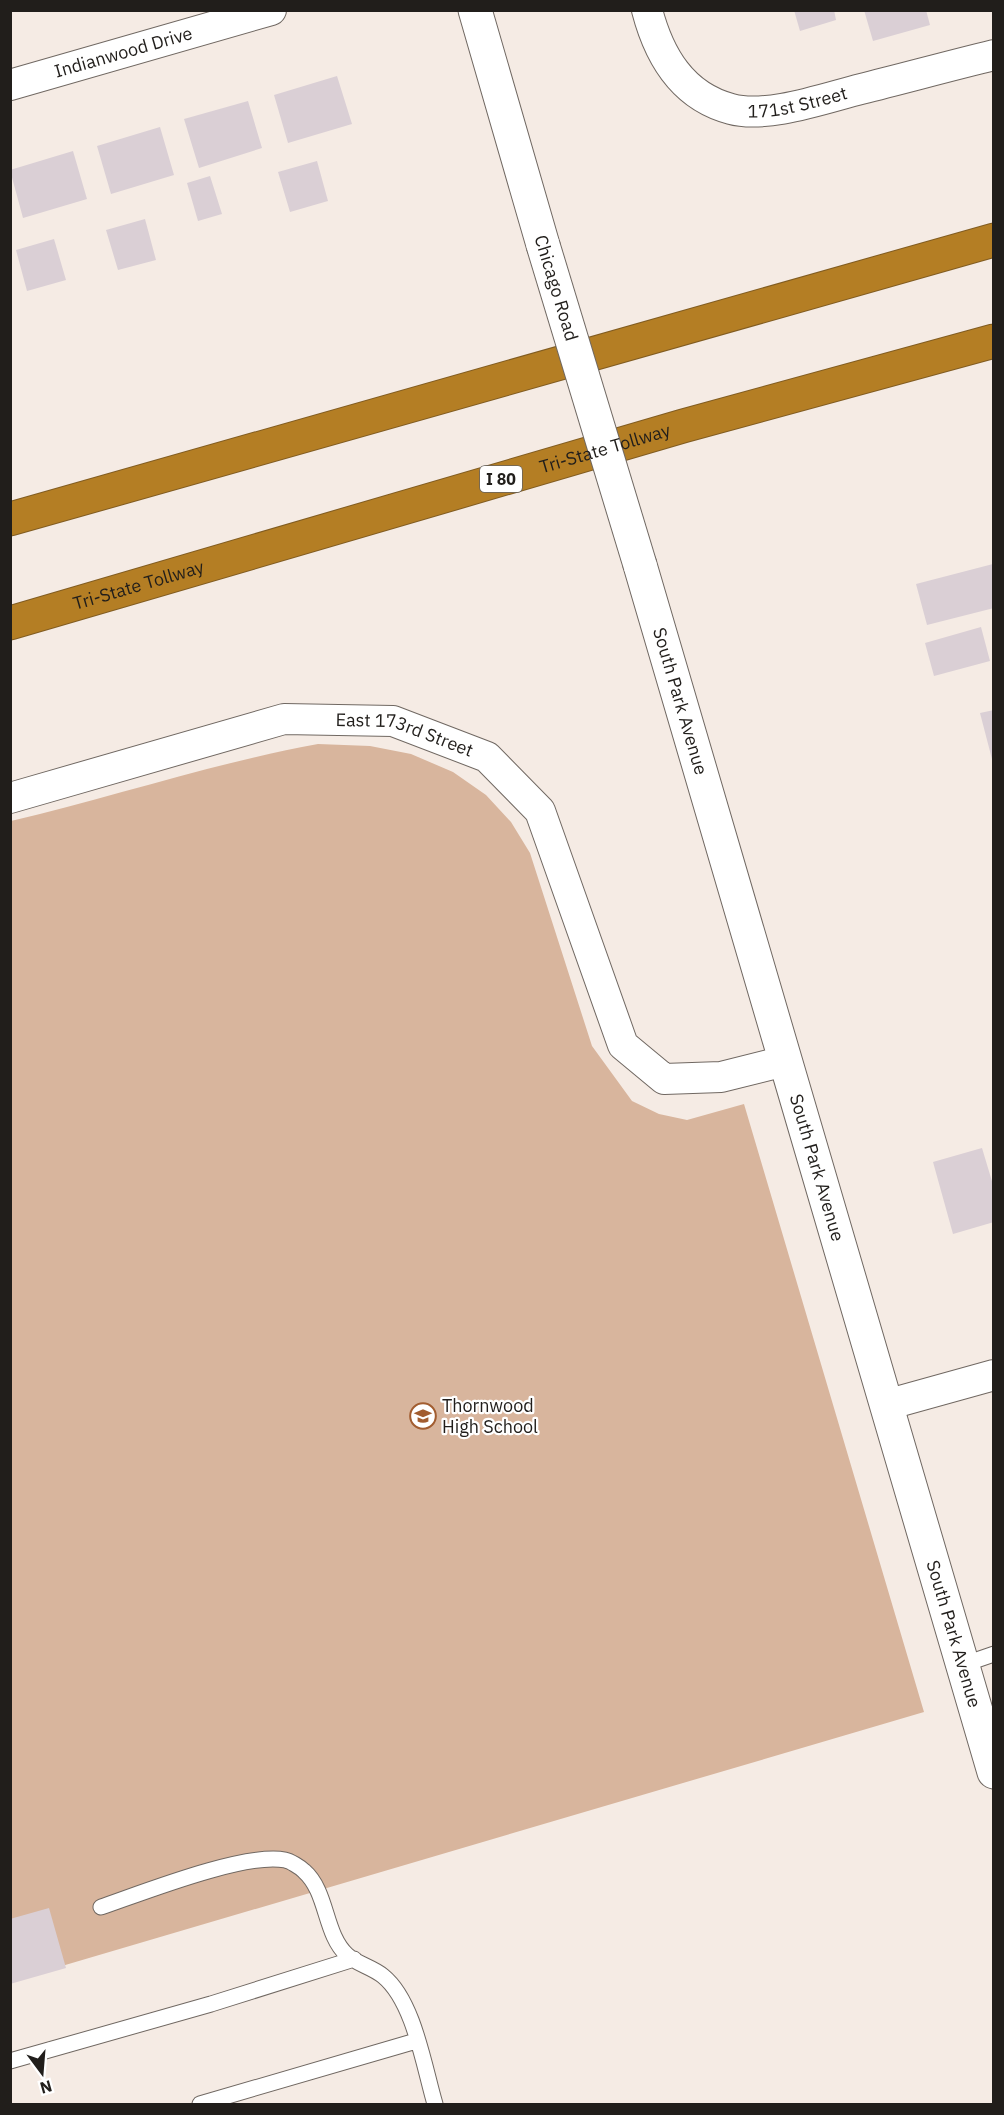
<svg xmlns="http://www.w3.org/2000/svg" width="1004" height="2115" font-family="'IBM Plex Sans',sans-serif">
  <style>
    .green { fill: #d8b59d }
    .building { fill: #dacfd5 }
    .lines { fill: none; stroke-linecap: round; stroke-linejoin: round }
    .service-casing { stroke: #706862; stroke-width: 17 }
    .minor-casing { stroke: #706862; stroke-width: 32 }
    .tertiary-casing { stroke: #706862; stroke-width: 35 }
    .motorway-casing { stroke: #815c21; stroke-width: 35 }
    .service { stroke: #fff; stroke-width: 15 }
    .minor { stroke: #fff; stroke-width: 30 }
    .tertiary { stroke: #fff; stroke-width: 33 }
    .motorway { stroke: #b47e24; stroke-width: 33 }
    .tertiary-bridge-casing { stroke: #706862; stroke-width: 35; stroke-linecap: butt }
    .tertiary-bridge { stroke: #fff; stroke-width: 33 }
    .labels { text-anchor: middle; stroke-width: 4.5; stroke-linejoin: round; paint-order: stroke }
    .shield { fill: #fff; stroke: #64625f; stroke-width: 1.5 }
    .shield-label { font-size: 16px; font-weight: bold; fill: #211e1b }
    .street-label { font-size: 18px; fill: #211e1b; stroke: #fff }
    .poi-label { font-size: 18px; fill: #211e1b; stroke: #fff; text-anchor: start }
  </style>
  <rect width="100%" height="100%" fill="#f5ebe4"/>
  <path class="green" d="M318,744L370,746L411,754L453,772L486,795L511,822L530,853L592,1046L632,1101L659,1114L687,1120L744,1104L924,1712L11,1981V821C113,797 214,763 318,744Z"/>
  <path class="building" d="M794,10H834L836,20L800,31Z
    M864,10H926L930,25L873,41Z
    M337,76L352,124L288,143L274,95Z
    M248,101L262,148L199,168L184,119Z
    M160,127L174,175L111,194L97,146Z
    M73,151L87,199L23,218L10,170Z
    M317,161L328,201L290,212L278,172Z
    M210,176L222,214L198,221L187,183Z
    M145,219L156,260L118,270L106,230Z
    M54,239L66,280L27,291L16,250Z
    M993,564L994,608L927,625L916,584Z
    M981,627L990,661L934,676L925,643Z
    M994,710V763H993L980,713Z
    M982,1148L994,1188V1222L953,1234L933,1162Z
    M49,1908L66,1968L10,1984V1919Z"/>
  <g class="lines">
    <g class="service-casing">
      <path id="service" d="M962,1665L994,1654
        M101,1907C142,1893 245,1852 285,1860C290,1861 300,1867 304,1871C328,1892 324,1934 347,1955C357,1964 372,1967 383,1976C414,2001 424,2067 435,2104
        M10,2061L211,2004L354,1959
        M200,2104L416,2041"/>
    </g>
    <g class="minor-casing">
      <g id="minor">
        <path id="s1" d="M647,10C659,56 682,96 731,109C767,119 825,98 861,89C905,78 949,66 994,55"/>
        <path id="s2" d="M10,85L271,10"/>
        <path id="s3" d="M10,798L284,719L393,721L487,757L540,811L623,1045L664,1079L721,1077L785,1061"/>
        <path d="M886,1405L994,1375"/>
      </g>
    </g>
    <g class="tertiary-casing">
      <g id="tertiary">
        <path d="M475,10L543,245"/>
        <path id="s4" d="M640,565L994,1772"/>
      </g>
    </g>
    <g class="motorway-casing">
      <g id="motorway">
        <path d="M10,519L994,240"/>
        <path id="s5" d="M10,623L683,426L994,341"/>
      </g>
    </g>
    <use href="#service" class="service"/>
    <use href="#minor" class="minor"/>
    <use href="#tertiary" class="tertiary"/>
    <use href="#motorway" class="motorway"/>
    <g class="tertiary-bridge-casing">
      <path id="tertiary-bridge" d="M543,245L640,565"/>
    </g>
    <use href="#tertiary-bridge" class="tertiary-bridge"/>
  </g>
  <defs>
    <g id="school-ring" transform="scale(1.35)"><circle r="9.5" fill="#fff" stroke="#a25d30" stroke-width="1.5"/><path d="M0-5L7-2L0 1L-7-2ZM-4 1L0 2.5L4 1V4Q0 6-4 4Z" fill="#a25d30"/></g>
  </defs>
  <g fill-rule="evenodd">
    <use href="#school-ring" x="423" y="1416"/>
  </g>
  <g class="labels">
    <rect class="shield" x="480" y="466" width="42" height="26" rx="4.5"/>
    <g class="shield-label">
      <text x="501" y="485">I 80</text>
    </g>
    <g class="street-label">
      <text dy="6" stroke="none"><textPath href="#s2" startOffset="118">Indianwood Drive</textPath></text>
      <text dy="6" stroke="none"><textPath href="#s1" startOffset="204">171st Street</textPath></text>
      <text transform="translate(556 288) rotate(73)" y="6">Chicago Road</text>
      <text dy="6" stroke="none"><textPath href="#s5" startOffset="620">Tri-State Tollway</textPath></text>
      <text dy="6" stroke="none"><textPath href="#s5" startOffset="134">Tri-State Tollway</textPath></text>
      <text dy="6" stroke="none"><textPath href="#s4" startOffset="142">South Park Avenue</textPath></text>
      <text dy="6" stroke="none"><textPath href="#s3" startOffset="408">East 173rd Street</textPath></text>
      <text dy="6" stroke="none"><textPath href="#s4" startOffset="628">South Park Avenue</textPath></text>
      <text dy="6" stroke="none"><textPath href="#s4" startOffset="1114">South Park Avenue</textPath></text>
    </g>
    <g class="poi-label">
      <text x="442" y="1412">Thornwood<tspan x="442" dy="21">High School</tspan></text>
    </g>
  </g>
  <rect width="1004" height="2115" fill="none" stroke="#211e1b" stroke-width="24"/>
  <g transform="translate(42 2073) rotate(164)" stroke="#ffffff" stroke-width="4.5" paint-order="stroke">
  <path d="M0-4.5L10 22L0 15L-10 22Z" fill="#211e1b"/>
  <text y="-9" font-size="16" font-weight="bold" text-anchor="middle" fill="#211e1b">N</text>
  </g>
</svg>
